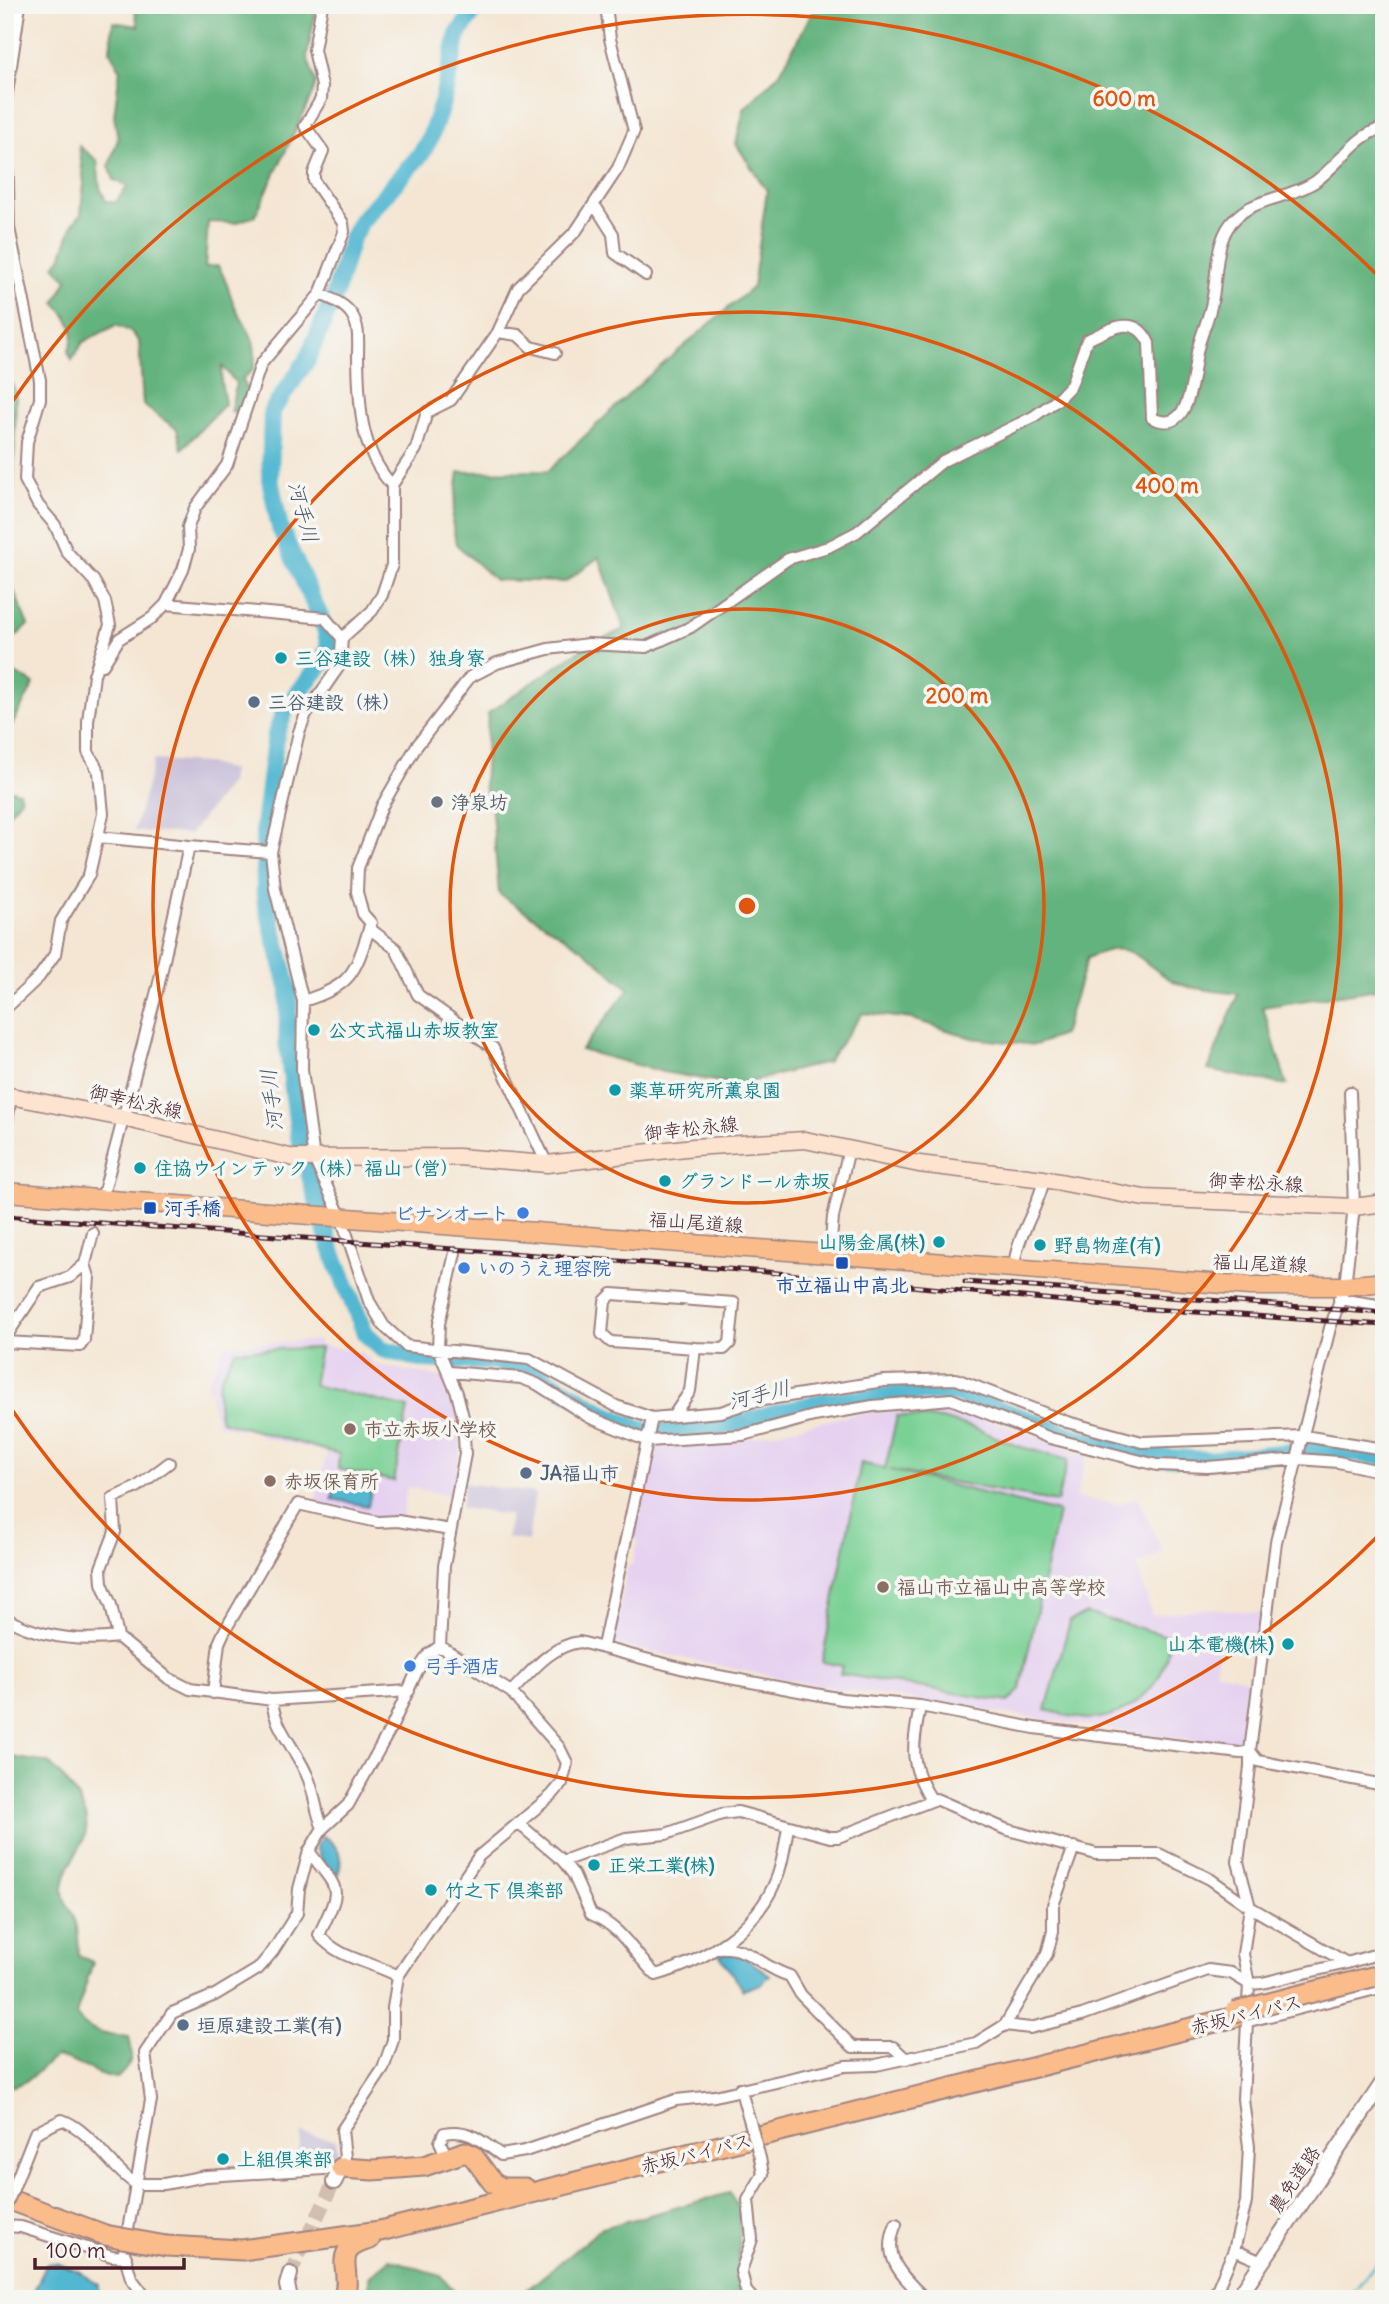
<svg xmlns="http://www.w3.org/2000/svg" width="1389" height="2304" font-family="Delius,'Klee One',sans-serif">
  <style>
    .built { fill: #e6d2f0 }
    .industrial { fill: #c8bfd8 }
    .green { fill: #7ad195; stroke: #627860; stroke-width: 2 }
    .forest { fill: #63b37e; stroke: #566954; stroke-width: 2 }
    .water { fill: #53b7d1; stroke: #4e6b7e; stroke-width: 2 }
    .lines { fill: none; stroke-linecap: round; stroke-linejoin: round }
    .stream { stroke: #53b7d1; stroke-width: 2.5 }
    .river { stroke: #53b7d1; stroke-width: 18 }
    .tertiary-tunnel { stroke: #d2beb1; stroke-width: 14; stroke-dasharray: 14 7; stroke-linecap: butt }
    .minor-casing { stroke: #9f827f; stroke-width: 14 }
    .tertiary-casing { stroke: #9f827f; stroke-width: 18 }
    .secondary-casing { stroke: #9f827f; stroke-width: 19 }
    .primary-casing { stroke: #9f827f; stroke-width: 21 }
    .trunk-casing { stroke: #9f827f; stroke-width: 23 }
    .minor { stroke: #fff; stroke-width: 10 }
    .tertiary { stroke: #fff; stroke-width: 14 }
    .secondary { stroke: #fde4d1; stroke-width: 16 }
    .primary { stroke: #fabc8b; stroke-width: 18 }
    .trunk { stroke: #fabc8b; stroke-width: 19 }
    .rail-casing { stroke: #4a1f2b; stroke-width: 5 }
    .rail { stroke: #f6f6f2; stroke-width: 2.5; stroke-dasharray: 8; stroke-linecap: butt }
    .minor-bridge-casing { stroke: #9f827f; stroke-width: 14; stroke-linecap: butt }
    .trunk-bridge-casing { stroke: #9f827f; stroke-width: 23; stroke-linecap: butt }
    .minor-bridge { stroke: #fff; stroke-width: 10 }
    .trunk-bridge { stroke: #fabc8b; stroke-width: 19 }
    .ring { fill: none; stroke: #e0560e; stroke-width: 3.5 }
    .culture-dot { fill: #0f9aa8; stroke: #f6f6f2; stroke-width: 2.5 }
    .service-dot { fill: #5c6f8a; stroke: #f6f6f2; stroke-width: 2.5 }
    .worship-dot { fill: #6b7280; stroke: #f6f6f2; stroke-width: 2.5 }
    .transit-dot { fill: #1a4fb4; stroke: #f6f6f2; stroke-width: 2.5 }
    .shop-dot { fill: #3f7fe0; stroke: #f6f6f2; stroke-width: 2.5 }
    .education-dot { fill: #8d6e63; stroke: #f6f6f2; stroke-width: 2.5 }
    .labels { text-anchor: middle; stroke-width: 7; stroke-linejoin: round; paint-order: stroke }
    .culture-label { font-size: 19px; font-weight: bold; fill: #0d838f; stroke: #f6f6f2; text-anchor: start }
    .service-label { font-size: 19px; font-weight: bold; fill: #4e5e75; stroke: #f6f6f2; text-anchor: start }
    .worship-label { font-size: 19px; font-weight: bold; fill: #5b616d; stroke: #f6f6f2; text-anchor: start }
    .street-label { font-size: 19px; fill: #4a1f2b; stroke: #f6f6f2 }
    .transit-label { font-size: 19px; font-weight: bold; fill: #164399; stroke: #f6f6f2; text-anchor: start }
    .shop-label { font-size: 19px; font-weight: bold; fill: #366cbe; stroke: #f6f6f2; text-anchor: start }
    .education-label { font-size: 19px; font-weight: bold; fill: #785e54; stroke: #f6f6f2; text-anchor: start }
    .water-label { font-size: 21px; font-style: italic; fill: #4d5465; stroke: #f6f6f2 }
    .centre { fill: #e0560e; stroke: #f6f6f2; stroke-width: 3.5 }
    .ring-label { font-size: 21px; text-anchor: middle; font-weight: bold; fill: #e0560e; stroke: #f6f6f2; stroke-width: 7; stroke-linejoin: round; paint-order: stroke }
  </style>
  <rect width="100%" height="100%" fill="#f6f6f2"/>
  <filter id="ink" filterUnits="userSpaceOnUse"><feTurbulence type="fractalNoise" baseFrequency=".0143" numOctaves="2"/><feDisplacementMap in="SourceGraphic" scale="14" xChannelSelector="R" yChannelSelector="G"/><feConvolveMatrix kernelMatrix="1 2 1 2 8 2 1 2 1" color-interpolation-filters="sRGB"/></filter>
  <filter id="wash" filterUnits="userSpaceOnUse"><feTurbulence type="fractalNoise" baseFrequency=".00686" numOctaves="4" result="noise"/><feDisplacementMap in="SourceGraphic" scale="28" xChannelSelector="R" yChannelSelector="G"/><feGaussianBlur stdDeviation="1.57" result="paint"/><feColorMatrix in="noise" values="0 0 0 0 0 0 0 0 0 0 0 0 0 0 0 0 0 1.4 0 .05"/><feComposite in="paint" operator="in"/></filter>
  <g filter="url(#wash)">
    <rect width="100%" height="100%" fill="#f4e6d3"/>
    <path class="built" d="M319,1340V1345L360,1352L376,1365L447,1378L458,1414L461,1443L453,1496L407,1487L402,1518L382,1519L315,1503L327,1452L260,1437V1433L218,1425L210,1397L213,1391L206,1386L225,1345Z
      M954,1407L1087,1456L1076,1498L1120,1504L1137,1498L1163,1552L1137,1565L1152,1615L1208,1608L1261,1613L1258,1655L1220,1645L1215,1671L1253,1681L1248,1737L1235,1747L1035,1718L813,1685L613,1644L628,1565H632L638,1541L634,1539L653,1451L657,1447L722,1444L861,1413Z"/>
    <path class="industrial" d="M154,760L205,763L232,770L230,783L190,834L134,831Z
      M464,1483L535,1493L528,1541L507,1538L510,1515L461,1508Z
      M301,2133L336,2140L339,2161L298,2165Z"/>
    <path class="green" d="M320,1348L313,1385L408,1408L394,1481L338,1469L339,1454L221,1421C214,1388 218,1378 236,1350Z
      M897,1416L941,1419L972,1427L1018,1446L1068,1460L1057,1502L890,1470L1058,1512L1020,1690L1008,1702L840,1674L842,1666L822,1662L861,1463L885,1469Z
      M1086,1613L1168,1636C1172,1679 1132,1718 1089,1719C1076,1719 1059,1713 1046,1710L1070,1621Z"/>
    <path class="forest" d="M134,5H317L307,56L316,83L313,93L255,216L235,223L208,222L205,267L218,266C226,278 228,289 233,302C245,331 260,335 253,370L242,379L248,390L241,413L231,411L236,383L222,366L221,382L225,404L182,449L177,429L143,405L139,341L130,331L116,325L83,342L72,360L68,351C78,332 70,318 55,303L67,280L54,266L61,258L73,224L81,214L84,183L79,146L97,160L100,188L106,201L115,203L128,186L114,180L109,165L118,139L114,116L120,69L110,51L113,22L138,26Z
      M816,5H1384V988L1263,1007L1287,1085L1208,1070L1238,994C1218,991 1190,990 1173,981C1136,961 1134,936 1087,958L1063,1035L1035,1045L972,1038L912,1019L863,1013L827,1062L738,1085L663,1072L581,1050L629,989L585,951L499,894L492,812L484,786L488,713L582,649L624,629L599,557L565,582L495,580L456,544L452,521L459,472L548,471L643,381L753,287L767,191L736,144L744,109L780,73Z
      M5,371L16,393L13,497L5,505Z
      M5,569L28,625L5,647Z
      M5,660L10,670L34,684L5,738Z
      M5,788L19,792L21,799L5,818Z
      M5,1756L49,1763C67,1781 95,1811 84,1838C77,1855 65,1868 63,1888C62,1901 73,1911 76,1923C79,1933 78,1946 79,1956L93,1962L76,2015C89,2034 107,2035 129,2037C134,2056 132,2065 117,2078C95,2076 78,2060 55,2057C38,2070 28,2086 5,2087Z
      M729,2193L740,2209L738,2299H516L602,2228Z
      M390,2259L441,2276L462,2299H369V2277Z"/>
    <path class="water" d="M335,1483L371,1491L368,1506L332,1499Z
      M323,1836C338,1845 344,1858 338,1874C324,1866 320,1861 316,1846Z
      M738,1953L770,1975L761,1984L743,1990L719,1954Z
      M56,2263L78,2271L99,2285L97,2299H30L47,2264Z"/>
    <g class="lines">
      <path class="stream" d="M1348,2299L1384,2253"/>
      <path class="river" d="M478,5L458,34L442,103L430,138L421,154L361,221L351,239L335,294L307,360L272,411L270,479L280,528L325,628L329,646L323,662L286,708L276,734L264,826L265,899L289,991L287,1041L299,1137L330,1246L365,1333L382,1349L421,1359L503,1362L528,1368L605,1414L641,1430L669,1433L719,1428L821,1402L924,1392L957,1394L1075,1437L1141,1456L1208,1460L1323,1449L1384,1457"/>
    </g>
  </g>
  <g filter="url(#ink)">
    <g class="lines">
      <path class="tertiary-tunnel" d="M290,2274L334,2182"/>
      <g class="minor-casing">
        <path id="minor" d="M606,5L610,39L634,131L618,168L576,231L518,288L498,332L451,400L427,412L416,449L392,485V565L382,595L372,611L342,638L340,665L306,714L299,732L271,852L275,889L303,1001L302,1070L314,1159L341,1217L369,1301L384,1326L406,1346L529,1359L616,1406L652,1418L721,1412L751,1402L884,1381L956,1379L1067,1422L1142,1442L1304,1436L1384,1449
          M594,204L613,234L615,253L646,275
          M320,294C332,299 345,304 352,315C360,327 358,343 358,357C359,403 359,449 392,485
          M498,332L518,335L531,347L555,353
          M166,604L325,618L342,638
          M103,665L119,639L152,618L166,604L183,570L189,549L188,527L195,508L227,465L261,364L320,294L344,232L343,223L314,181V173L323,151L305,126L321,99L322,86L314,50L322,5
          M99,837L189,846
          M369,928L396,949L418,995L493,1048L547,1164
          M303,1001C354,985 355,972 371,923L363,914L357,892L358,868L382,806L416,747L470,677L497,663L548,649L589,644L646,647L691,627L788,559L828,547L857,532L943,461L1033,417L1057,400L1071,385L1087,340C1111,329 1135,313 1149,343L1152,418C1193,437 1192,371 1198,348C1202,332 1209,318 1212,302C1217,279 1215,250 1227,229C1246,197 1284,201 1313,183C1337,168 1356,133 1384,128
          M5,1009L39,977L55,954L61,921L89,875L103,814L99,772L88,752V721L94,675L110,625L105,601L94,581L67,552L55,525L38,505L25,480L27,442L40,399V380L9,228L6,100L20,5
          M5,1135L11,1096
          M102,1199L159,983L189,846L271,852
          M830,1253L833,1217L849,1149
          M1014,1268C1016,1236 1038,1210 1044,1179
          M1339,1299L1384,1306
          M5,1338L39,1287L70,1277L85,1264L93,1233
          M5,1342L80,1346L84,1340L89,1277L85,1264
          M450,1372L521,1378L537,1384L589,1417L648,1441L743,1435L814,1416L873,1406L951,1399L1050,1438L1157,1465L1208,1467L1299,1459L1338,1462L1384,1472
          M674,1415L690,1391L695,1348L611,1342L602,1334L605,1301L612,1294L734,1303L730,1343L724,1349L695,1348
          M5,1618C41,1638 78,1642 118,1637L168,1678L190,1689L272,1700L409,1691
          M118,1637L111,1605L102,1583L101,1568L115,1532L113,1498L137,1487L169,1463
          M603,1646L652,1418
          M511,1692C532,1671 550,1646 580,1642L692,1671L842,1699L920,1706L1034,1728L1240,1753L1250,1751L1258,1761L1384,1785
          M213,1693L219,1643L224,1632L298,1504L378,1522L398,1521L450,1530
          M272,1700C274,1729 299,1752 309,1780C315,1796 316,1813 323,1828
          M920,1706C913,1746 908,1763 931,1799
          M518,1823L563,1861L626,1838L666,1834L722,1814L738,1812L830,1837H838L936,1799L1005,1829L1096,1854H1159L1210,1879L1250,1907L1347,1963L1384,1952
          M309,1851C340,1894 343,1883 319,1935C340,1960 371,1961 398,1976
          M563,1861L573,1874L591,1914C624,1929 631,1951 656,1975C705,1961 756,1930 776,1880C783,1863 785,1845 788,1827
          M718,1948C751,1946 760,1967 790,1976L801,1995L853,2047H893L906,2059
          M1249,2021L1384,1987
          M1005,2025L1047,1954L1053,1931V1905L1074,1847
          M740,2088L750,2122
          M447,2157L440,2142L444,2133C469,2128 481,2141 501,2155L525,2151L676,2100L715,2096L845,2066L876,2065L976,2043L1005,2025L1030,2028L1082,2015L1208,1970L1231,1973L1249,1984L1262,1983L1347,1963
          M13,2189L35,2133L62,2120C92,2131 108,2166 136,2184H164L206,2176L341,2168L345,2157L342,2130L383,2069L393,2040V2008L398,1976L479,1856L552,1795L562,1783L567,1763L559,1747L511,1692L440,1646L444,1566L465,1454L463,1417L457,1393L438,1349L439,1324L455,1253
          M896,2224C881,2259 902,2275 925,2299
          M5,2226L21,2227L112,2256L126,2257
          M1234,2250L1262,2262
          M147,2299L131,2278L124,2252L151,2100L145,2053L172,2013L215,1995L258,1969L273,1951L297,1913L299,1889L309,1851L323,1828L348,1805L392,1726L417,1671L429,1654L440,1646
          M753,2299L746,2291L741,2271L752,2239L748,2200L763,2174L760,2158
          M1213,2299L1234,2250L1246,2202L1249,2147L1243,2099L1249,1984L1243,1954L1250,1907L1238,1862L1250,1767V1751L1276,1542L1330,1328L1345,1286L1354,1207L1350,1092"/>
      </g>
      <g class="tertiary-casing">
        <path id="tertiary" d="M334,2182L341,2168
          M290,2274L287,2285L290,2299
          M1237,2299L1384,2081"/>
      </g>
      <g class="secondary-casing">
        <path id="secondary" d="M5,1095L123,1118L294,1158L458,1157L547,1164L694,1147L805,1140L919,1164L1044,1179L1144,1198L1354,1207L1384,1203"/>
      </g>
      <g class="primary-casing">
        <path id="primary" d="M5,1192L1250,1286H1345L1384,1282"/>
      </g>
      <g class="trunk-casing">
        <path id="trunk" d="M341,2168L373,2170L424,2166L465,2152L473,2156L493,2183L502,2188H525
          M5,2198L105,2235
          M166,2246L242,2250L380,2231L1235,2017
          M343,2299C355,2272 327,2250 370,2239"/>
      </g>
      <use href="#minor" class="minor"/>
      <use href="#tertiary" class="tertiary"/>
      <use href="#secondary" class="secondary"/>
      <use href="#primary" class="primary"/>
      <use href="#trunk" class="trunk"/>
      <g class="rail-casing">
        <path id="rail" d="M5,1216L767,1272L1137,1308L1384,1325
          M965,1282L1384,1313"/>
      </g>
      <use href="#rail" class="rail"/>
      <g class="minor-bridge-casing">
        <path id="minor-bridge" d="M750,2122L760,2158
          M5,2209L13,2189"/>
      </g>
      <g class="trunk-bridge-casing">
        <path id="trunk-bridge" d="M1234,2012L1384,1974
          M105,2235L166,2246"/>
      </g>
      <use href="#minor-bridge" class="minor-bridge"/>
      <use href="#trunk-bridge" class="trunk-bridge"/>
    </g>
  </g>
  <g class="ring">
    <circle cx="747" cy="906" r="297"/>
    <circle cx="747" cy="906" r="594"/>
    <path d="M1383 1531A891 891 0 0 1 8 1404M8 408A891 891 0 0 1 1383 281"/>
  </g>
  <g class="culture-dot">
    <circle cx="281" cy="658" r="7"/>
    <circle cx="314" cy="1030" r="7"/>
    <circle cx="615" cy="1090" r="7"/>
    <circle cx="140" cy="1168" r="7"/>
    <circle cx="665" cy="1181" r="7"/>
    <circle cx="939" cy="1242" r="7"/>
    <circle cx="1040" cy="1245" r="7"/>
    <circle cx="1288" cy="1644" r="7"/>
    <circle cx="594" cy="1865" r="7"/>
    <circle cx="431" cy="1890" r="7"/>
    <circle cx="223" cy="2159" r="7"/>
  </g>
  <g class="service-dot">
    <circle cx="254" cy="702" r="7"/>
    <circle cx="526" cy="1473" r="7"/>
    <circle cx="183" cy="2025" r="7"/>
  </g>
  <circle class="worship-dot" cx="437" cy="802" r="7"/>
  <g class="transit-dot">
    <rect x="143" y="1201" width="14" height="14" rx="3.5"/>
    <rect x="835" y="1256" width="14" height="14" rx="3.5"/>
  </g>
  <g class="shop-dot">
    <circle cx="523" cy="1213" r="7"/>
    <circle cx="464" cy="1268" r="7"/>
    <circle cx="410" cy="1666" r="7"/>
  </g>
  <g class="education-dot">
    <circle cx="350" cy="1429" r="7"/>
    <circle cx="270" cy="1481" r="7"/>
    <circle cx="883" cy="1587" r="7"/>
  </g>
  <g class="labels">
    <g class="culture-label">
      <text x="295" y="665">三谷建設（株）独身寮</text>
      <text x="328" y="1037">公文式福山赤坂教室</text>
      <text x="629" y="1097">薬草研究所薫泉園</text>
      <text x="154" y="1175">住協ウインテック（株）福山（営）</text>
      <text x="679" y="1188">グランドール赤坂</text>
      <text x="925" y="1249" text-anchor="end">山陽金属(株)</text>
      <text x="1054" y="1252">野島物産(有)</text>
      <text x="1274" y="1651" text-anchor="end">山本電機(株)</text>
      <text x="608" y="1872">正栄工業(株)</text>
      <text x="445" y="1897">竹之下 倶楽部</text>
      <text x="237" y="2166">上組倶楽部</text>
    </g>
    <g class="service-label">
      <text x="268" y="709">三谷建設（株）</text>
      <text x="540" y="1480">JA福山市</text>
      <text x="197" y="2032">垣原建設工業(有)</text>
    </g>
    <g class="worship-label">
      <text x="451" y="809">浄泉坊</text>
    </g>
    <g class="street-label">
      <text transform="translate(136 1101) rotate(13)" y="7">御幸松永線</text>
      <text transform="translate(691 1128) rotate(-6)" y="7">御幸松永線</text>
      <text transform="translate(1256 1182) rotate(3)" y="7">御幸松永線</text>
      <text transform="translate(696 1222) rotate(4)" y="7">福山尾道線</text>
      <text transform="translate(1260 1263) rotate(2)" y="7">福山尾道線</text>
      <text transform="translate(1246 2014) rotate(-14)" y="7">赤坂バイパス</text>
      <text transform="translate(696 2153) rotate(-14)" y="7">赤坂バイパス</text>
      <text transform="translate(1294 2179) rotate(-56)" y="7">農免道路</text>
    </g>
    <g class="transit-label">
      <text x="164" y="1215">河手橋</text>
      <text x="842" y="1292" text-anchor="middle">市立福山中高北</text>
    </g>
    <g class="shop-label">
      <text x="509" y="1220" text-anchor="end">ビナンオート</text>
      <text x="478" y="1275">いのうえ理容院</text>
      <text x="424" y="1673">弓手酒店</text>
    </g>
    <g class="education-label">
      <text x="364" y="1436">市立赤坂小学校</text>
      <text x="284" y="1488">赤坂保育所</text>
      <text x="897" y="1594">福山市立福山中高等学校</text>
    </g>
    <g class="water-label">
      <text transform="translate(303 512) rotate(75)" y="7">河手川</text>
      <text transform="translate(272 1100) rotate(-97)" y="7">河手川</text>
      <text transform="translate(759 1395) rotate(-14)" y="7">河手川</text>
    </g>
  </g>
  <circle cx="747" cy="906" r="10" class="centre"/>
  <g class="ring-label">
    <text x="1124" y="106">600 m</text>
    <text x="1167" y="493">400 m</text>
    <text x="957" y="703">200 m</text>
  </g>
  <rect width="1389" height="2304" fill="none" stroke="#f6f6f2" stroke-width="28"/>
  <path d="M35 2258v10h149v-10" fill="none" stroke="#4a1f2b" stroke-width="3.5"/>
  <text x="46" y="2258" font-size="21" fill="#4a1f2b" stroke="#f6f6f2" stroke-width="5" paint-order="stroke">100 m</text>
</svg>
